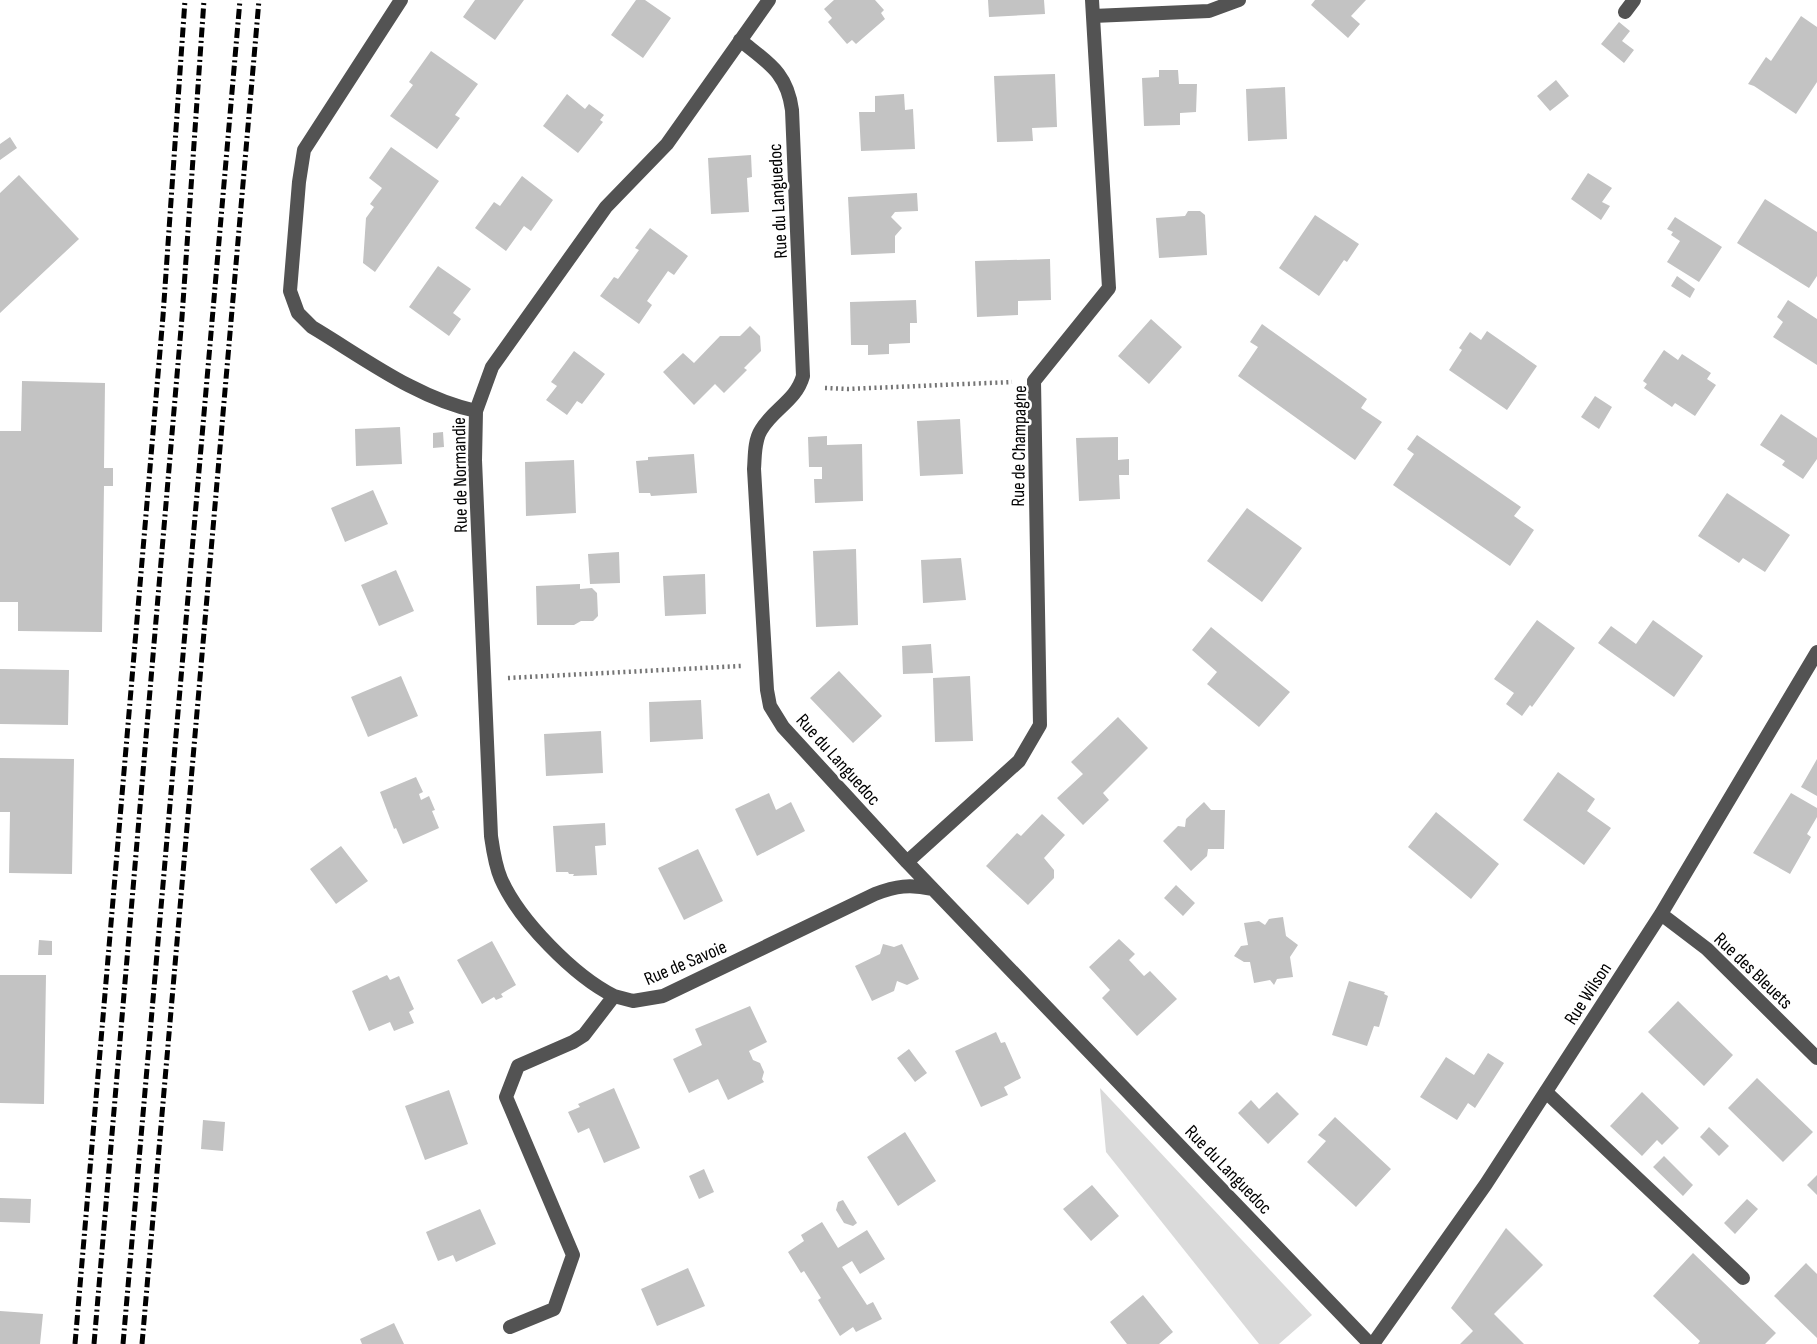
<svg xmlns="http://www.w3.org/2000/svg" width="1817" height="1344" font-family="'Sofia Sans Condensed',sans-serif">
  <style>
    .green { fill: #dadada }
    .building { fill: #c3c3c3 }
    .lines { fill: none; stroke-linecap: round; stroke-linejoin: round }
    .path { stroke: #757575; stroke-width: 4.5; stroke-dasharray: 2 3.5; stroke-linecap: butt }
    .lane { stroke: #535353; stroke-width: 14 }
    .street { stroke: #535353; stroke-width: 14 }
    .rail { stroke: #000; stroke-width: 5; stroke-dasharray: 10 3.5 2 3.5; stroke-linecap: butt }
    .labels { text-anchor: middle; stroke-width: 5; stroke-linejoin: round; paint-order: stroke }
    .street-label { font-size: 19px; fill: #000; stroke: #fff }
  </style>
  <rect width="100%" height="100%" fill="#fff"/>
  <path class="green" d="M1100,1088L1312,1315L1279,1344H1259L1106,1152Z"/>
  <path class="building" d="M475,0H524L495,40L463,17Z
    M636,0H645L671,18L643,58L611,35Z
    M834,0H875L884,10L881,13L885,19L856,44L852,40L847,44L828,22L832,18L824,9Z
    M988,0H1044L1045,14L989,17Z
    M1315,0H1366L1351,16L1360,24L1348,38L1311,5Z
    M1801,16L1817,27V82L1796,114L1754,86L1748,84L1766,57L1771,61Z
    M1619,22L1630,31L1622,41L1634,50L1624,63L1601,44Z
    M431,51L478,84L455,115L460,118L437,149L390,116L413,85L409,82Z
    M1159,70H1178L1179,84H1197L1196,112L1180,113V125L1144,126L1142,78L1159,77Z
    M1055,74L1057,127L1032,128L1033,141L997,142L994,76Z
    M1556,80L1569,96L1550,111L1537,96Z
    M1285,87L1287,139L1248,141L1246,89Z
    M567,94L585,109L589,104L604,115L600,120L603,122L578,153L543,126Z
    M904,94L905,110L913,109L915,149L861,151L859,112H875V96Z
    M10,137L17,148L0,160V144Z
    M391,147L439,181L375,272L363,263L366,218L374,207L370,204L382,188L369,178Z
    M751,155L752,177L747,178L749,212L711,214L708,158Z
    M1588,173L1612,188L1602,202L1610,206L1601,220L1571,199Z
    M19,175L79,239L0,313V193Z
    M522,176L553,200L531,231L524,226L506,251L475,228L494,202L500,206Z
    M917,193L918,211L895,212L891,217L902,228L895,236V253L851,255L848,197Z
    M1765,199L1817,232V276L1809,288L1737,243Z
    M1188,211H1200L1205,215L1207,255L1159,258L1156,218L1185,216Z
    M1315,215L1359,244L1347,262L1344,260L1319,296L1279,268Z
    M1675,217L1722,247L1699,282L1667,262L1680,241L1671,235L1673,232L1667,229Z
    M650,228L688,256L674,275L668,271L647,301L652,305L639,324L600,296L614,277L618,279L639,250L635,248Z
    M1050,259L1051,300L1018,301V315L977,317L975,261Z
    M438,266L471,289L453,313L461,319L449,336L409,307Z
    M1677,276L1695,289L1690,298L1671,286Z
    M916,300L917,323H910V343L889,344V354L868,355V345H851L850,302Z
    M1788,300L1817,319V365L1773,337L1783,322L1777,317Z
    M1151,319L1182,347L1149,384L1118,356Z
    M1262,324L1367,399L1361,408L1382,422L1355,460L1238,376L1258,347L1250,342Z
    M750,326L760,336L761,351L744,368L747,370L724,393L715,384L694,405L663,372L683,353L694,363L720,336H740Z
    M1487,331L1537,366L1507,410L1449,370L1462,350L1459,348L1470,332L1481,340Z
    M1664,350L1678,360L1682,354L1711,373L1707,379L1716,385L1695,416L1675,403L1672,407L1644,388L1647,384L1643,381Z
    M574,351L605,374L582,404L577,401L567,415L546,400L557,386L551,382Z
    M22,381L105,383L104,468H113V486H104L102,632L18,631V602H0V431H21Z
    M1595,396L1612,407L1599,429L1581,417Z
    M1781,414L1817,438V459L1803,479L1782,465L1785,461L1760,445Z
    M960,419L963,474L920,476L917,421Z
    M400,427L402,464L356,466L355,429Z
    M443,432L444,447L433,448V433Z
    M1417,435L1521,507L1514,516L1534,530L1510,566L1393,485L1414,454L1407,449Z
    M827,436V445L862,444L863,501L815,503L814,479H822V467H809L808,437Z
    M1118,437V460L1129,459V475H1119L1120,499L1079,501L1076,438Z
    M694,454L697,493L651,496L650,493H639L636,461L648,460V457Z
    M574,460L576,513L526,516L525,462Z
    M373,490L388,524L345,542L331,508Z
    M1727,493L1790,535L1765,572L1743,558L1739,563L1698,536Z
    M1247,508L1302,548L1262,602L1207,561Z
    M856,549L858,625L816,627L813,551Z
    M619,552L620,583L590,584L588,554Z
    M961,558L966,600L923,603L921,560Z
    M396,570L414,611L379,626L361,585Z
    M705,574L706,614L665,616L663,576Z
    M580,584V589L592,588L597,593L598,616L593,621H581L574,625H537L536,586Z
    M1537,620L1575,648L1532,707L1530,705L1522,716L1506,704L1514,693L1494,679Z
    M1653,620L1703,656L1674,697L1598,643L1611,626L1636,644Z
    M1211,627L1290,692L1259,727L1207,684L1217,672L1192,650Z
    M931,644L933,673L903,674L902,646Z
    M0,669L69,670L68,725L0,724Z
    M839,671L882,716L853,743L810,698Z
    M401,676L418,716L368,737L351,697Z
    M970,676L973,741L935,742L933,678Z
    M701,700L703,739L650,742L649,702Z
    M1118,717L1148,748L1103,793L1109,800L1083,825L1057,798L1083,774L1071,762Z
    M601,731L603,773L546,776L544,734Z
    M0,758L74,759L72,874L9,873L10,812H0Z
    M1817,759V796L1801,787Z
    M1558,772L1595,799L1587,811L1611,828L1584,865L1523,820Z
    M416,777L423,792L419,794L421,800L429,796L435,810L432,811L439,828L403,844L396,828L394,829L380,792Z
    M769,793L776,810L791,802L805,831L757,856L735,809Z
    M1791,793L1817,808V817L1807,834L1811,837L1790,874L1753,853Z
    M1204,802L1211,810H1225L1224,849H1208L1207,856L1191,871L1163,841L1178,826L1185,827L1186,819Z
    M1436,812L1499,864L1471,899L1408,847Z
    M1042,814L1065,835L1044,858L1054,870V878L1028,905L986,866L1017,833L1021,836Z
    M605,823L606,845L595,846L597,875L573,876L574,874H569L568,872H556L553,826Z
    M341,846L368,881L336,904L310,869Z
    M698,849L723,901L684,920L658,868Z
    M1176,885L1195,903L1183,916L1164,898Z
    M1283,917L1286,936L1298,945L1290,957L1293,977L1277,979L1274,985L1270,980L1254,983L1250,962H1244L1234,956L1241,946L1248,945L1244,923L1259,921L1265,925L1269,919Z
    M1119,939L1135,954L1129,960L1144,976L1150,971L1177,999L1137,1036L1102,998L1110,990L1089,967Z
    M39,940L52,941V955H38Z
    M492,941L516,985L501,994L503,997L496,1000L494,997L482,1004L457,960Z
    M883,944L894,947L902,944L919,979L907,985L897,981L894,991L872,1001L855,966L880,954Z
    M0,975H46L44,1104L0,1103Z
    M387,975L390,980L399,976L414,1009L409,1012L414,1023L394,1031L390,1022L369,1031L352,991Z
    M1349,981L1385,992L1384,994L1388,996L1379,1027L1374,1026L1367,1046L1332,1035Z
    M1678,1001L1733,1055L1704,1086L1648,1032Z
    M750,1006L767,1042L749,1051L753,1060L760,1063L764,1072L762,1079L764,1082L728,1100L718,1079L689,1093L673,1059L702,1045L695,1029Z
    M996,1032L1001,1043L1005,1042L1021,1078L1004,1087L1008,1095L981,1107L955,1051Z
    M909,1049L927,1073L915,1082L897,1058Z
    M1488,1053L1504,1063L1475,1108L1468,1103L1457,1120L1420,1097L1446,1057L1474,1075Z
    M1757,1078L1813,1132L1783,1162L1728,1108Z
    M614,1088L640,1148L604,1163L589,1128L578,1133L568,1112L580,1107L578,1104Z
    M449,1090L468,1144L425,1160L405,1106Z
    M1277,1092L1299,1114L1268,1144L1238,1113L1251,1100L1259,1109Z
    M1642,1092L1679,1128L1662,1145L1657,1140L1642,1156L1610,1126Z
    M1335,1117L1391,1169L1356,1207L1307,1162L1326,1141L1318,1135Z
    M203,1120L225,1122L223,1151L201,1149Z
    M1709,1127L1729,1146L1719,1156L1700,1137Z
    M905,1132L936,1181L898,1206L867,1157Z
    M1664,1156L1693,1185L1683,1196L1653,1167Z
    M704,1169L714,1192L699,1199L689,1176Z
    M1817,1175V1195L1807,1185Z
    M1092,1185L1119,1216L1091,1241L1063,1209Z
    M0,1198L31,1199L30,1223L0,1222Z
    M1747,1199L1758,1209L1735,1234L1724,1223Z
    M843,1200L857,1223L853,1226L844,1223L836,1210L838,1202Z
    M480,1209L496,1244L456,1262L453,1255L438,1261L426,1232Z
    M822,1222L838,1248L867,1230L885,1259L860,1274L852,1261L842,1267L867,1305L873,1302L882,1319L856,1332L853,1327L840,1336L818,1300L821,1298L804,1271L801,1273L788,1252L804,1241L801,1235Z
    M1506,1228L1543,1265L1494,1314L1524,1344H1460L1473,1331L1451,1308Z
    M1693,1253L1776,1333L1765,1344H1698L1700,1341L1653,1296Z
    M1806,1263L1817,1274V1338L1774,1296Z
    M688,1268L705,1306L657,1326L641,1289Z
    M1143,1295L1173,1332L1159,1344H1127L1110,1322Z
    M0,1311L43,1314L40,1344H0Z
    M394,1323L404,1344H362L360,1339Z"/>
  <g class="lines">
    <path class="path" d="M825,388L848,389L1012,382
      M508,678L741,666"/>
    <path class="lane" d="M1625,12L1634,0
      M1546,1092L1743,1278"/>
    <path class="street" d="M401,0L304,150L299,182L290,291L298,313L312,327C364,358 416,398 476,411
      M1093,16L1209,11L1239,0
      M740,40C768,63 787,72 792,110L803,376C796,401 773,409 761,430C754,441 755,457 754,469L767,690L770,706L783,727L907,862L1370,1344
      M907,862L1019,761L1040,725L1034,381L1109,288L1092,0
      M1661,914L1707,949L1817,1058
      M614,996C574,976 519,920 501,879C495,865 493,850 491,836L475,460L476,411L492,367L606,207L667,144L769,0
      M510,1327L554,1309L573,1255L506,1097L518,1066L573,1042L584,1035L614,996L633,1001L663,996L875,894C896,886 910,884 932,889
      M1373,1344L1486,1184L1661,914L1817,652"/>
    <path class="rail" d="M75,1344L163,316L185,0
      M94,1344L182,317L204,0
      M123,1344L240,0
      M142,1344L259,0"/>
  </g>
  <g class="labels">
    <g class="street-label">
      <text transform="translate(777 201) rotate(-93)" y="7">Rue du Languedoc</text>
      <text transform="translate(1018 446) rotate(-89)" y="7">Rue de Champagne</text>
      <text transform="translate(459 475) rotate(-91)" y="7">Rue de Normandie</text>
      <text transform="translate(839 759) rotate(48)" y="7">Rue du Languedoc</text>
      <text transform="translate(685 962) rotate(-23)" y="7">Rue de Savoie</text>
      <text transform="translate(1754 970) rotate(44)" y="7">Rue des Bleuets</text>
      <text transform="translate(1587 993) rotate(-57)" y="7">Rue Wilson</text>
      <text transform="translate(1229 1169) rotate(46)" y="7">Rue du Languedoc</text>
    </g>
  </g>
</svg>
